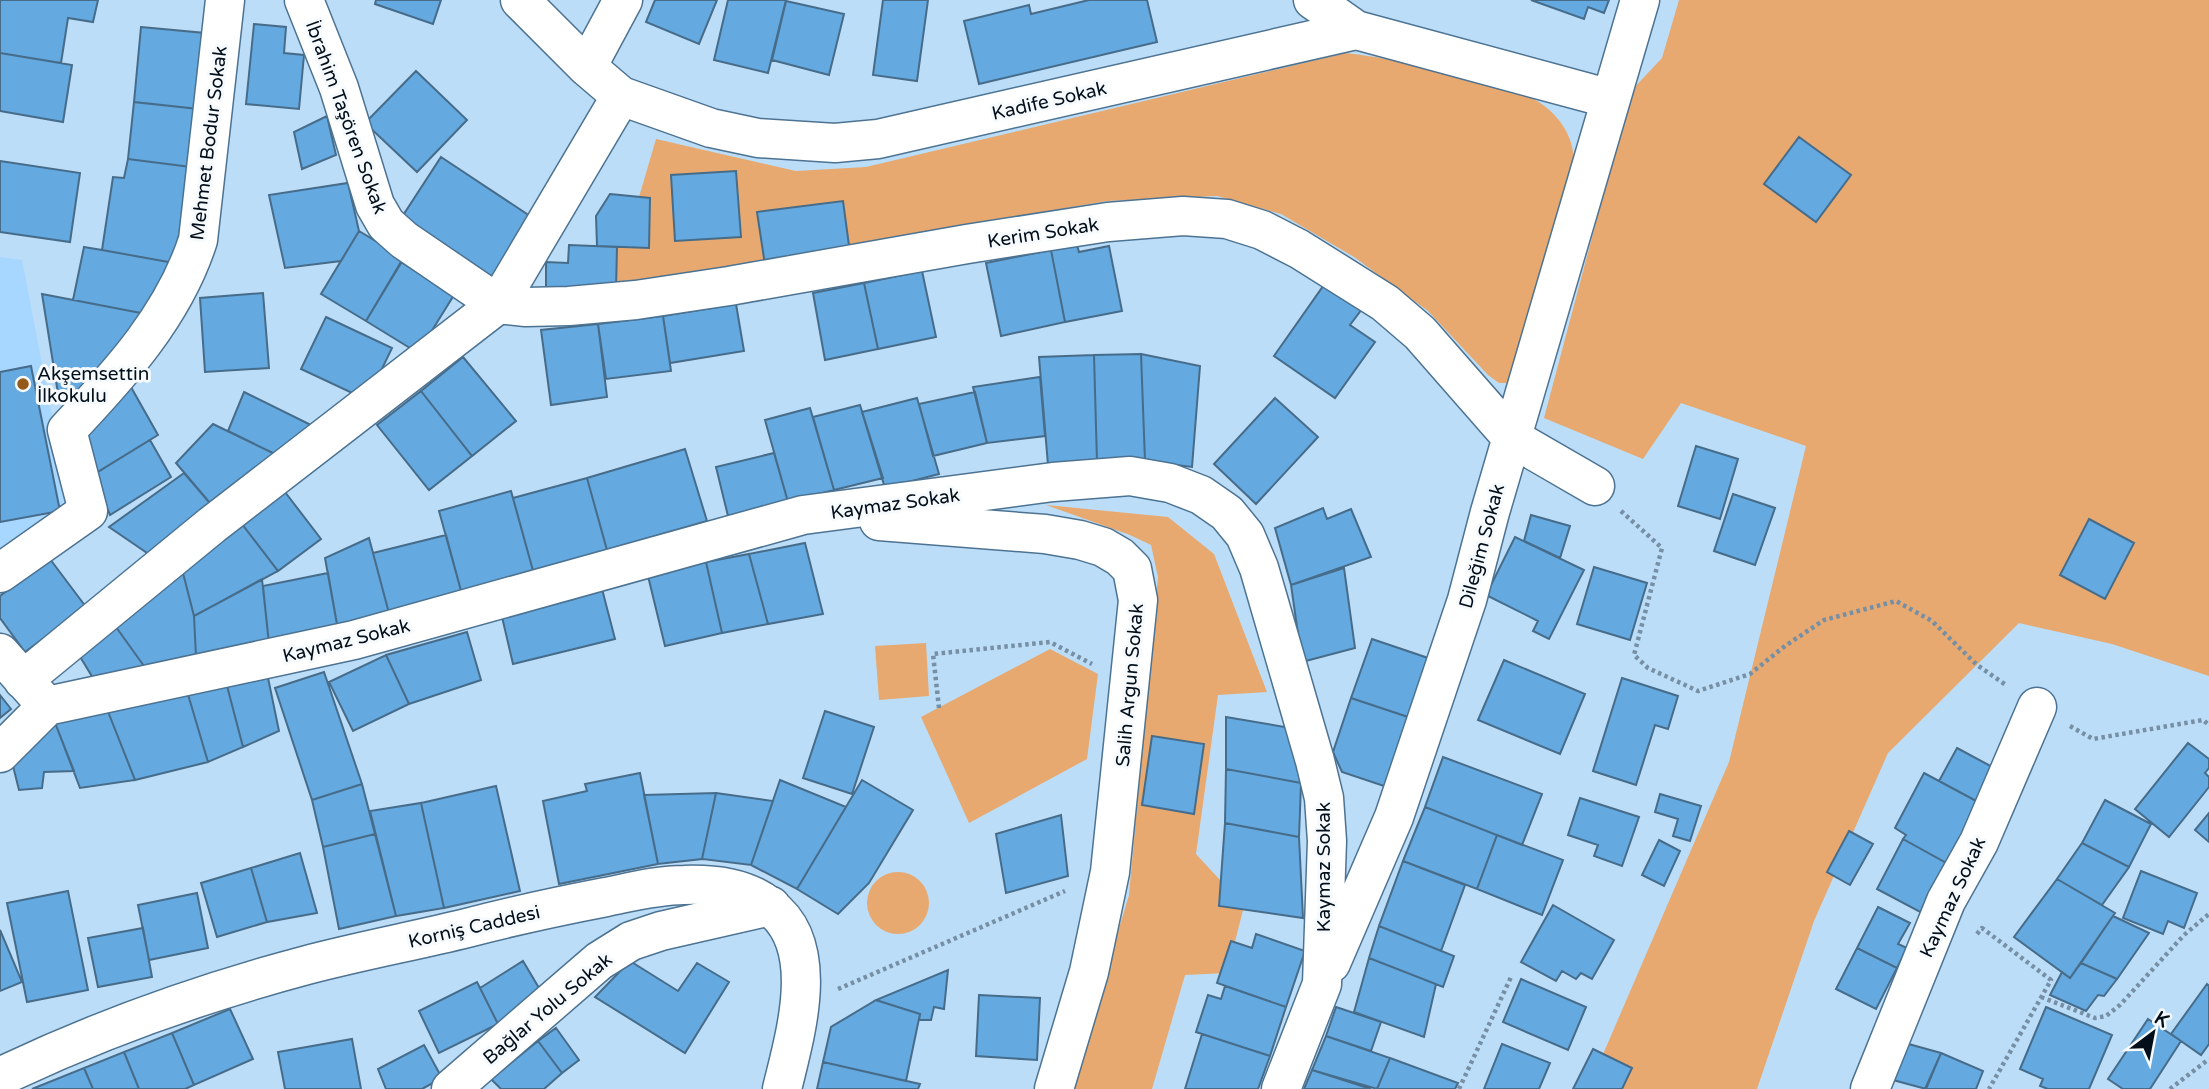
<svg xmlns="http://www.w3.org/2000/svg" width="2209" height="1089" font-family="'Varela Round',sans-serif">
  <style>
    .built { fill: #a7d6fe }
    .green { fill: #e7a96f }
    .building { fill: #64a9e0; stroke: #466c8a; stroke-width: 2 }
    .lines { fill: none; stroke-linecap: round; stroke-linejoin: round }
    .minor-casing { stroke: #4d7392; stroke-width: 41 }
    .major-casing { stroke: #4d7392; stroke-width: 41 }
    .path { stroke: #768fa5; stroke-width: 4.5; stroke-dasharray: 3.5 3.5; stroke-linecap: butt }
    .minor { stroke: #fff; stroke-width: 38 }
    .major { stroke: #fff; stroke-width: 38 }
    .poi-dot { fill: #945a17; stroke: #f6fafd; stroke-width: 2.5 }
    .labels { text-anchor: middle; stroke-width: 6; stroke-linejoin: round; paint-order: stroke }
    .street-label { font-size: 19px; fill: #020f1b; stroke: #f6fafd }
    .poi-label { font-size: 19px; fill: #020f1b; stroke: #f6fafd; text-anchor: start }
  </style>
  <rect width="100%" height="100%" fill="#bcddf8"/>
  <path class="built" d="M0,257L22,260L70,509L0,560Z"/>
  <path class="green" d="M1679,0H2209V676L2112,644L2019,623L1888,753L1814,921L1757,1089H1588L1729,762L1806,446L1681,403L1643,459L1544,418L1631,91L1662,58Z
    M1346,53C1390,58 1510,79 1543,105C1563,120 1574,139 1574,164L1509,383H1499L1488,375L1428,311L1354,257L1281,214L1217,196L1108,201L976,223L850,253L616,290L617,247L649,248L650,199L639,197L656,139L796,171L866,167Z
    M1046,505L1168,517L1214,554L1267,692L1218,695L1196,854L1244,906L1227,973L1185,975L1152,1089H1071L1129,895L1158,577L1151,545L1130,535Z
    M926,643L929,696L879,700L875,646Z
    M1050,649L1098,674L1087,759L969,823L921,717Z
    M867 903a31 31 0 1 1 62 0a31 31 0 1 1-62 0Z"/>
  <path class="building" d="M0,0H98L93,22L68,18L61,63L0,53Z
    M376,0H441L433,24L375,4Z
    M655,0H717L699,44L646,22Z
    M728,0H786L768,73L714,60Z
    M883,0H928L917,81L873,75Z
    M1089,0H1147L1157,42L979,84L964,21L1029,5L1031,14Z
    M1531,0H1609L1604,13L1588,7L1584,19Z
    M786,1L844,14L829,75L772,60Z
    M254,24L286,27L284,53L304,55L299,109L246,104Z
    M141,27L205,33L198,109L134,102Z
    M0,53L72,65L63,122L0,111Z
    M416,71L467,120L417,172L365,123Z
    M134,102L198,109L191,167L128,159Z
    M327,116L336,155L302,169L294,132Z
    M1799,137L1851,175L1816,222L1764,184Z
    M441,157L533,218L492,280L400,220Z
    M128,159L191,167L174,263L102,250L113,177L124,178Z
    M0,161L80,173L70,242L0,232Z
    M736,171L741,237L675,241L671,175Z
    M348,183L359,231L341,261L285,268L269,195Z
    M610,194L650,198L649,248L597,246L596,216Z
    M843,201L850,253L765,265L757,212Z
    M359,231L404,258L366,321L321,294Z
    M569,245L617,247L616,290L546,288V262L568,263Z
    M1077,245L1079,252L1109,246L1122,311L1065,322L1051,250Z
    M84,247L102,250L174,263L146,314L73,300Z
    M1051,250L1065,322L1001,336L986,263Z
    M401,262L454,295L418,353L366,321Z
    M922,271L936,337L878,349L864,283Z
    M1326,282L1362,309L1350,325L1375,342L1335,398L1274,356Z
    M864,283L878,349L825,360L813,293Z
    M263,293L269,368L205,372L200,298Z
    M42,294L146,314L83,400H59Z
    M736,304L744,351L670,363L663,316Z
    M663,316L671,371L606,379L598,324Z
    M326,317L392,348L367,400L301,369Z
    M598,324L607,397L551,405L541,330Z
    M1141,354L1145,461L1097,462L1094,355Z
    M1141,354L1200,366L1192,467L1145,461Z
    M1094,355L1097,462L1048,465L1039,357Z
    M463,357L516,421L472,456L421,391Z
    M31,366L60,511L0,522V372Z
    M1040,377L1045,436L987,443L973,387Z
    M127,380L158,435L93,475L78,433Z
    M421,391L472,456L429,490L377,425Z
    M244,392L315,427L279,456L228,431Z
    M975,392L987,443L933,456L919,404Z
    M917,398L939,474L885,488L862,412Z
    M1275,398L1318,437L1256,504L1214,464Z
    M860,405L883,478L834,490L813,417Z
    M810,408L834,490L788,502L765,420Z
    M213,424L279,456L215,509L176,463Z
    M150,440L171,477L110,515L93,475Z
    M1696,446L1738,459L1720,519L1678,506Z
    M685,449L707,521L607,550L587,478Z
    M774,453L788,502L728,516L716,467Z
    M184,473L215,509L153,557L109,527Z
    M587,478L610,561L535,578L513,498Z
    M511,491L535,578L463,598L439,511Z
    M285,492L321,539L278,571L242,524Z
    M1733,494L1775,508L1755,565L1714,551Z
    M1323,508L1327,519L1351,509L1371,557L1291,585L1275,528Z
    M1531,515L1570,526L1560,558L1524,541Z
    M2089,519L2134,543L2105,599L2060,575Z
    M242,524L278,571L194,616L183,573Z
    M446,535L463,598L390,617L373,553Z
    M1515,537L1584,570L1549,639L1533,631L1538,621L1486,595Z
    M369,538L390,617L338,630L325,558Z
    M805,543L823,614L768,624L749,554Z
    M749,554L768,624L722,633L706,562Z
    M50,559L86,607L25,652L0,618V596Z
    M706,562L722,633L665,646L648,576Z
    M1594,567L1647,583L1630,640L1577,624Z
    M1344,568L1355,648L1302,662L1291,585Z
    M183,573L194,616L196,657L144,666L116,627Z
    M328,573L338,630L269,644L263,586Z
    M262,579L269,644L196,657L194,616Z
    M601,585L615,639L513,664L502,617L574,599L573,591Z
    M116,627L144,666L93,678L79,655Z
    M467,632L481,680L409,704L386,655Z
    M1372,639L1431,659L1411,718L1351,698Z
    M386,655L409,704L353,731L329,682Z
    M1504,660L1585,694L1560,754L1478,720Z
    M324,672L362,784L312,800L275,688Z
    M267,673L279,731L243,747L226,682Z
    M1622,678L1678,696L1668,729L1655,725L1636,785L1593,771Z
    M226,682L243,747L208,762L187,691Z
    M187,691L208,762L135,780L107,709Z
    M0,695L11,709L0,718Z
    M1351,698L1411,718L1387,787L1342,772L1333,752Z
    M107,709L135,780L80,788L54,720Z
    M825,711L874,727L852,794L803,778Z
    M1226,717L1291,728L1301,783L1226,769Z
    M54,720L74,771L44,772L42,788L19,790L11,758Z
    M1152,736L1204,744L1194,814L1142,805Z
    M2188,743L2209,759V768L2205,773L2209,777V787L2169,837L2135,809Z
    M1957,748L1998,770L1980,803L1939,781Z
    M1443,757L1542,794L1522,845L1425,807Z
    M1226,769L1301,783L1299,837L1225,823Z
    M640,773L658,864L559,884L543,801L587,791L585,784Z
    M1924,773L1980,803L1948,864L1903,839L1906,835L1895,828Z
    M780,780L846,807L797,889L751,865Z
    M862,780L913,810L869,883L838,914L797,889Z
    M362,784L375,834L323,847L312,800Z
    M496,786L520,891L444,908L421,803Z
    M716,793L773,801L751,865L702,859Z
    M716,793L702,859L658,864L644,795Z
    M1660,794L1701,806L1690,841L1673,836L1678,819L1655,812Z
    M1580,798L1639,817L1622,866L1594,856L1598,845L1568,835Z
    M2105,800L2151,824L2129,867L2082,843Z
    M421,803L444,908L396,916L370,811Z
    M1425,807L1497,835L1477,889L1403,861Z
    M2209,813V842L2195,830Z
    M1061,815L1068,876L1006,893L996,834Z
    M1225,823L1299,837L1303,918L1219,906Z
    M1849,831L1873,844L1850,885L1827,872Z
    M375,834L396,916L339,929L323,847Z
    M1497,835L1563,860L1542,915L1477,889Z
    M1903,839L1948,864L1922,913L1877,889Z
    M1659,840L1680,851L1664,886L1642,875Z
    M2082,843L2129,867L2102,905L2057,879Z
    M300,853L317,913L267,922L251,868Z
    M1403,861L1465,885L1441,951L1379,926Z
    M251,868L267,922L217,937L201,883Z
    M2141,871L2197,893L2184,928L2168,921L2163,934L2123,918Z
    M2057,879L2115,913L2070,978L2014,937Z
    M68,891L88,990L27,1002L7,903Z
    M197,893L208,948L149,960L138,905Z
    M1553,905L1614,940L1592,979L1581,973L1576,979L1562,971L1556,981L1521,962Z
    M1878,907L1910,923L1898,944L1907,948L1897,968L1857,948Z
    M2113,916L2149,933L2117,979L2081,963Z
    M1379,926L1454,956L1443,987L1369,958Z
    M143,928L152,977L98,987L88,938Z
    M0,930L22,982L0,991Z
    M1256,934L1305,951L1286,1007L1217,983L1231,941L1252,948Z
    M1857,948L1897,968L1876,1009L1836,989Z
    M1369,958L1436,984L1424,1037L1354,1012Z
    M523,961L542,993L498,1024L480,988Z
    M630,961L678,991L697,963L729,982L685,1053L595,997Z
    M2081,963L2117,979L2104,996L2098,995L2086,1011L2050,995L2062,972L2070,978Z
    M948,970L944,1009L934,1007L931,1020H919L920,1014L876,1000Z
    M1521,979L1586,1007L1568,1050L1503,1022Z
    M477,982L498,1024L439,1053L419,1011Z
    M2207,984L2209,986V1044L2201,1055L2171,1034Z
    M1225,986L1286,1007L1270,1056L1196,1032L1208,995L1221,999Z
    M979,995L1040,998L1037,1060L976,1056Z
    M876,1000L920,1014L906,1081L823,1062L831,1027Z
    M1336,1007L1381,1022L1371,1051L1326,1036Z
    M2046,1007L2112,1035L2089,1089H2048L2040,1086L2043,1079L2020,1069Z
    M230,1009L253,1059L194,1085L172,1033Z
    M2148,1019L2181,1041L2150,1089H2123L2108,1079Z
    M556,1028L579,1060L562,1073L538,1041Z
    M172,1033L194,1085L185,1089H139L124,1052Z
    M1202,1034L1270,1056L1258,1089H1185Z
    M1326,1036L1390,1058L1377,1089L1312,1070Z
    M352,1039L361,1089H285L278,1052Z
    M538,1041L562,1073L544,1089H501L491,1079Z
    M1905,1043L1941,1053L1926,1089L1893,1080Z
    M1502,1044L1550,1063L1539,1089H1484Z
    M424,1045L442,1078L422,1089H386L378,1069Z
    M1593,1049L1632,1068L1622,1089H1573Z
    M124,1052L139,1089H93L84,1068Z
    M1941,1053L1983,1071L1976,1089H1925Z
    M1390,1058L1458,1083L1455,1089H1377Z
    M823,1062L920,1084L918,1089H817Z
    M84,1068L93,1089H32Z
    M1312,1070L1371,1089H1304Z"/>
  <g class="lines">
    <g class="minor-casing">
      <path id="minor" d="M304,0L339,88L375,205L386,224L404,240L498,304L526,307L569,306L636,300L729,286L967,244L1108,222L1183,216L1227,219L1262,230L1299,249L1385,303L1420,333L1512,438L1595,486
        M520,0L587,67L621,96L711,128L758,138L835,143L878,139L1356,30L1611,99
        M1313,0L1356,30
        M587,67L623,0
        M879,521L1045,534L1080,540L1103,547L1120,557L1132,569L1138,600L1110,872L1089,972L1054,1089
        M0,573L88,511L67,430C120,374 174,315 198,240L225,0
        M0,653L47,706L354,640L803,515L1053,482L1130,476L1170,483L1201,495L1227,513L1245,535L1259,568L1315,761L1324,798L1327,841L1322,984L1281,1089
        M23,680L212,525L498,304L621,96
        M0,753L47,706
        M1331,963L1394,817L1467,600L1490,512L1640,0
        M451,1089L599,961L631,941L661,931L771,906
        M1870,1089L1946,901L1979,842L2037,707"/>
    </g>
    <g class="major-casing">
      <path id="major" d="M0,1077C98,1030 202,993 307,965C360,951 414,941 467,928C513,916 559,906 606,897C631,892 658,885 684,885C714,884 745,887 769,906C823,945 795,1035 782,1089"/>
    </g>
    <path class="path" d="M1621,511L1662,548L1634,655L1648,668L1698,691L1750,674L1785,646L1824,620L1896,601L1932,621L1977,665L2006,685
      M939,708L933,654L1050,642L1092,664
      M2070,726L2093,739L2203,720L2209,725
      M1977,934L1982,928L2051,980L1989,1089
      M838,989L1065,891
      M2041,997L2095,1018L2106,1016L2120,1005L2184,935L2209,914
      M1459,1089L1512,975
      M2170,1089L2209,1059"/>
    <use href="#minor" class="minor"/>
    <use href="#major" class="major"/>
  </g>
  <circle class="poi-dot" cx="23" cy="384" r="7"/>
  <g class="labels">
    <g class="street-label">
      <text transform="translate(1049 100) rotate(-13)" y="7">Kadife Sokak</text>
      <text transform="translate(347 117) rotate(70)" y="7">İbrahim Taşören Sokak</text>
      <text transform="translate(208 143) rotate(-83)" y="7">Mehmet Bodur Sokak</text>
      <text transform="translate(1043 232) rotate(-9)" y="7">Kerim Sokak</text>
      <text transform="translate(895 503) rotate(-8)" y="7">Kaymaz Sokak</text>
      <text transform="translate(1481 546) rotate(-75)" y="7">Dileğim Sokak</text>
      <text transform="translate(346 640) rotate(-14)" y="7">Kaymaz Sokak</text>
      <text transform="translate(1129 685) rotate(-85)" y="7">Salih Argun Sokak</text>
      <text transform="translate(1323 867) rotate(-90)" y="7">Kaymaz Sokak</text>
      <text transform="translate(1952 897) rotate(-65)" y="7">Kaymaz Sokak</text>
      <text transform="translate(474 926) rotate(-13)" y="7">Korniş Caddesi</text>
      <text transform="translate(547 1008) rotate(-40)" y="7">Bağlar Yolu Sokak</text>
    </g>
    <g class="poi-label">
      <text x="37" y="380">Akşemsettin<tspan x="37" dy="22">İlkokulu</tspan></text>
    </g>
  </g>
  <g transform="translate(2153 1033) rotate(32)" stroke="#f6fafd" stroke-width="5" paint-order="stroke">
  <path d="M0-5L12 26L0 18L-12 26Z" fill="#020f1b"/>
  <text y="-10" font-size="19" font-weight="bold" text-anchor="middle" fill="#020f1b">K</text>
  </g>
</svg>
